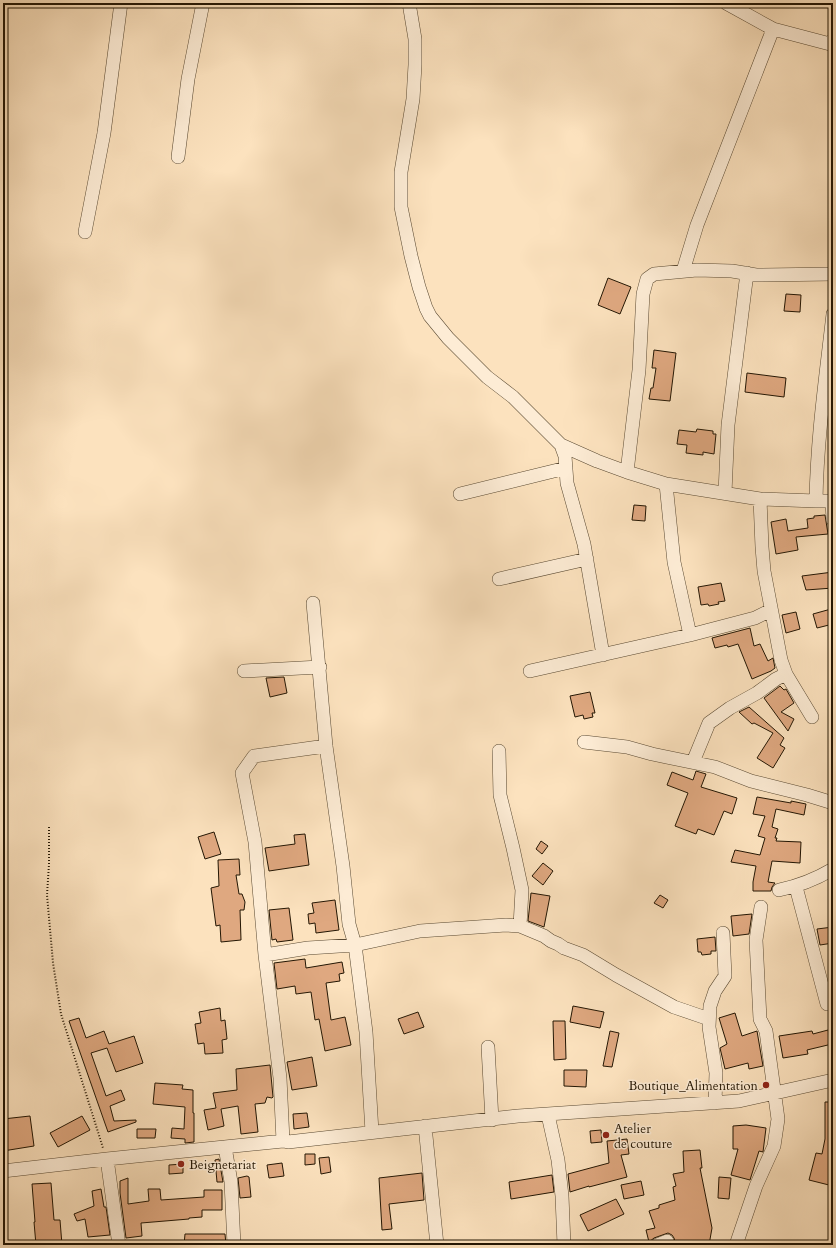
<svg xmlns="http://www.w3.org/2000/svg" width="836" height="1248" font-family="Cardo,serif">
  <style>
    .building { fill: #dfa880; stroke: #231603 }
    .lines { fill: none; stroke-linecap: round; stroke-linejoin: round }
    .minor-casing { stroke: #594932; stroke-width: 14 }
    .path { stroke: #231603; stroke-width: 2; stroke-dasharray: 1 2; stroke-linecap: butt }
    .minor { stroke: #fdecd5; stroke-width: 13 }
    .poi-dot { fill: #8f2418; stroke: #fdecd5; stroke-width: 1.5 }
    .labels { text-anchor: middle; stroke-width: 3; stroke-linejoin: round; paint-order: stroke }
    .poi-label { font-size: 13px; fill: #231603; stroke: #fdecd5; text-anchor: start }
  </style>
  <rect width="100%" height="100%" fill="#fce2be"/>
  <filter id="stains"><feTurbulence type="fractalNoise" baseFrequency=".005" numOctaves="4"/><feColorMatrix values="0 0 0 0 .2 0 0 0 0 .09 0 0 0 0 .02 0 0 0 .5 -.17"/></filter>
  <radialGradient id="worn" r=".72"><stop offset=".6" stop-color="#630" stop-opacity="0"/><stop offset="1" stop-color="#630" stop-opacity=".3"/></radialGradient>
  <path class="building" d="M608,278L631,287L620,314L598,305Z
    M786,294L801,295L800,312L784,311Z
    M654,350L676,353L670,401L649,399L651,388H653L656,368H652Z
    M747,373L786,378L784,397L745,392Z
    M697,429L713,431V434H716L714,454L703,452V455L686,453L687,445L677,444L679,430L696,432Z
    M634,505L646,506L645,521L632,520Z
    M825,515L828,534L796,537L798,550L776,554L771,522L786,519L788,531L808,528L807,519L814,518V516Z
    M833,572V588L806,590L802,576Z
    M721,583L725,601L718,602L719,604L709,606L708,604L701,605L698,587Z
    M831,609L833,614V624L817,628L813,614Z
    M796,612L800,629L786,633L782,615Z
    M750,628L754,646L760,644L768,661L773,658L775,668L771,671L752,679L738,644L728,647L727,645L715,648L712,638Z
    M284,677L287,693L270,697L266,678Z
    M780,686L784,690L786,689L794,703L781,712L794,719L788,731L764,698Z
    M590,692L595,713H592L593,717L584,719L583,715L575,717L570,696Z
    M749,707L784,738L780,745L785,748L773,768L757,758L773,733L754,723L752,724L739,712Z
    M696,771L706,774L701,787L737,798L732,814L724,811L714,835L698,829L696,834L675,826L688,793L667,785L672,772L693,780Z
    M757,797L791,803V801L806,804L804,815L776,809L772,827L778,829L775,838H777L776,841L801,842L800,863L772,861L768,882L775,883L772,887L771,891H753V882L756,866L731,862L735,850L760,855L765,838L758,836L765,816L753,814Z
    M214,832L221,854L205,859L198,837Z
    M305,834L309,865L269,871L265,848L295,844L294,835Z
    M541,841L548,846L542,854L536,849Z
    M239,859L240,875H236L239,894H242L245,902L244,910H240L241,940L221,942L220,925L216,926L211,888L219,886L218,860Z
    M543,863L553,871L543,885L532,876Z
    M531,893L550,896L544,927L528,921Z
    M660,895L668,900L663,908L654,903Z
    M335,900L339,930L316,933L315,923L309,924L308,914L314,913L312,903Z
    M289,908L293,940L277,942L276,939L272,940L269,910Z
    M752,914L749,934L733,936L731,916Z
    M833,927V943L820,945L817,929Z
    M715,937L716,951H711V954L702,955L701,952H698L697,939Z
    M305,959L306,968L342,962L344,973L339,974L340,981L326,983L331,1020L345,1017L351,1045L325,1051L319,1019L315,1020L311,992L296,994L295,986L277,989L274,963Z
    M573,1006L604,1012L600,1028L570,1022Z
    M220,1008L221,1021L225,1020L227,1039L222,1040L223,1053L205,1054L204,1043L198,1044L195,1024L201,1023L199,1012Z
    M418,1012L424,1027L404,1034L398,1019Z
    M735,1013L742,1036L757,1031L763,1066L749,1069L748,1063L725,1069L720,1048L727,1044L719,1018Z
    M79,1018L86,1038L104,1031L109,1044L134,1036L143,1063L116,1072L107,1048L91,1053L106,1096L121,1090L125,1100L110,1106L114,1121L136,1120V1122L108,1132L69,1021Z
    M553,1021H565L566,1059L554,1060Z
    M828,1030L832,1044L807,1050L808,1054L783,1058L779,1036L812,1031L813,1034Z
    M610,1031L619,1033L612,1067L603,1066Z
    M312,1057L317,1086L292,1090L287,1062Z
    M270,1065L273,1097L272,1098L267,1097L265,1103L255,1104L258,1132L241,1134L238,1106L221,1109L224,1126L208,1130L204,1110L216,1108L213,1093L237,1090L236,1069Z
    M564,1070H587L586,1087L564,1086Z
    M155,1083L183,1085L182,1089L193,1090V1113H194V1142L185,1143V1139L171,1138L172,1128L184,1129L185,1107L153,1104Z
    M825,1102H833V1186L809,1180L816,1153L822,1154L825,1139Z
    M307,1113L309,1127L294,1129L293,1114Z
    M30,1116L34,1146L3,1151V1119Z
    M82,1116L90,1130L58,1147L50,1133Z
    M746,1125L766,1128L763,1152L759,1151L750,1180L731,1175L738,1149H733V1126Z
    M137,1129H156L155,1138H137Z
    M601,1130L602,1142L591,1143L590,1131Z
    M627,1139L629,1154L621,1155L627,1177L589,1187V1186L570,1192L568,1174L609,1163L607,1141Z
    M700,1150L702,1168H700L712,1228L709,1245H676L674,1238L672,1235L668,1233L654,1238L649,1242L646,1230L655,1228L649,1211L659,1208V1205L675,1200L673,1187L676,1186L673,1174L684,1172L683,1151Z
    M305,1154H315V1164L305,1165Z
    M329,1157L331,1172L321,1174L319,1158Z
    M219,1159L223,1182H217L215,1160Z
    M282,1163L284,1176L269,1178L267,1165Z
    M183,1164V1173L169,1174V1165Z
    M422,1173L424,1200L389,1204L392,1229L382,1230L379,1178Z
    M552,1175L554,1192L511,1199L509,1182Z
    M247,1176L249,1177L251,1197L240,1198L238,1178Z
    M719,1177L731,1178L729,1199L718,1198Z
    M128,1178V1204L149,1201L148,1189H160L161,1200L204,1197V1190H222V1210H202V1217L189,1218V1219L141,1223L142,1236L126,1238L120,1193V1181Z
    M641,1181L644,1195L624,1199L621,1185Z
    M51,1183L54,1220H60L62,1245H36L34,1222H35L32,1184Z
    M101,1189L104,1207H106L110,1235L88,1237L85,1219L77,1221L74,1214L94,1206L92,1191Z
    M616,1199L624,1214L588,1231L580,1215Z
    M185,1234H225L226,1245H184Z"/>
  <g class="lines">
    <g class="minor-casing">
      <path id="minor" d="M409,3L415,39V65L413,99L401,172V207L411,256L419,287L426,308L430,316L448,338L487,377L513,397L561,445L597,461L627,472L666,484L760,499L816,501H833
        M726,3L773,29L830,44L833,40
        M178,157L188,79L203,3
        M85,232L104,133L121,3
        M683,271L697,225L773,29
        M561,445L565,456L567,483L584,544L603,655
        M627,472L639,370L643,294L647,279L654,274L697,270L732,271L756,275L833,274
        M666,484L674,562L690,635
        M725,493L728,425L747,273
        M460,494L566,468
        M816,501C817,438 826,376 833,314
        M832,501L833,520
        M499,579L587,559
        M313,603L326,746L343,866L349,924L355,945L366,1032L372,1132
        M244,671L320,667
        M530,671L690,635L755,618L771,610
        M786,674L812,717
        M584,742L627,747L652,754L715,767L751,781L807,795L833,803
        M326,746L254,756L242,773L255,842L265,955L308,948L355,945L420,931L506,925L520,926L544,936L551,941L558,944L564,948L583,955L616,975L674,1007L709,1019
        M499,751L500,795L513,848L522,890L520,926
        M693,762L709,723L730,708L757,693L776,679L786,674L781,660L764,571L762,547L760,499
        M796,887L827,1004
        M779,890C799,886 816,879 833,869
        M265,955L280,1078L283,1141
        M488,1047L492,1120
        M715,1103L716,1073L709,1027L710,1006L715,991L725,976L723,933
        M548,1115L558,1160L562,1196L564,1245
        M425,1126L437,1245
        M225,1147L231,1182L234,1245
        M107,1159L119,1245
        M3,1171L107,1159L283,1141L288,1142L518,1116L739,1101L833,1080
        M657,1245L667,1241
        M736,1245L756,1186L774,1146L778,1119L766,1031L760,1019L756,940L761,907"/>
    </g>
    <path class="path" d="M49,827V864L47,895L53,963L61,1014L103,1148"/>
    <use href="#minor" class="minor"/>
  </g>
  <g class="poi-dot">
    <circle cx="766" cy="1085" r="4"/>
    <circle cx="606" cy="1135" r="4"/>
    <circle cx="181" cy="1164" r="4"/>
  </g>
  <g class="labels">
    <g class="poi-label">
      <text x="758" y="1090" text-anchor="end">Boutique_Alimentation</text>
      <text x="614" y="1133">Atelier<tspan x="614" dy="15">de couture</tspan></text>
      <text x="189" y="1169">Beignetariat</text>
    </g>
  </g>
  <rect width="836" height="1248" fill="none" stroke="#fce2be" stroke-width="16"/>
  <rect x="4" y="4" width="828" height="1240" fill="none" stroke="#231603" stroke-width="2"/>
  <rect x="8" y="8" width="820" height="1232" fill="none" stroke="#231603"/>
  <rect width="100%" height="100%" filter="url(#stains)"/>
  <rect width="100%" height="100%" fill="url(#worn)"/>
</svg>
